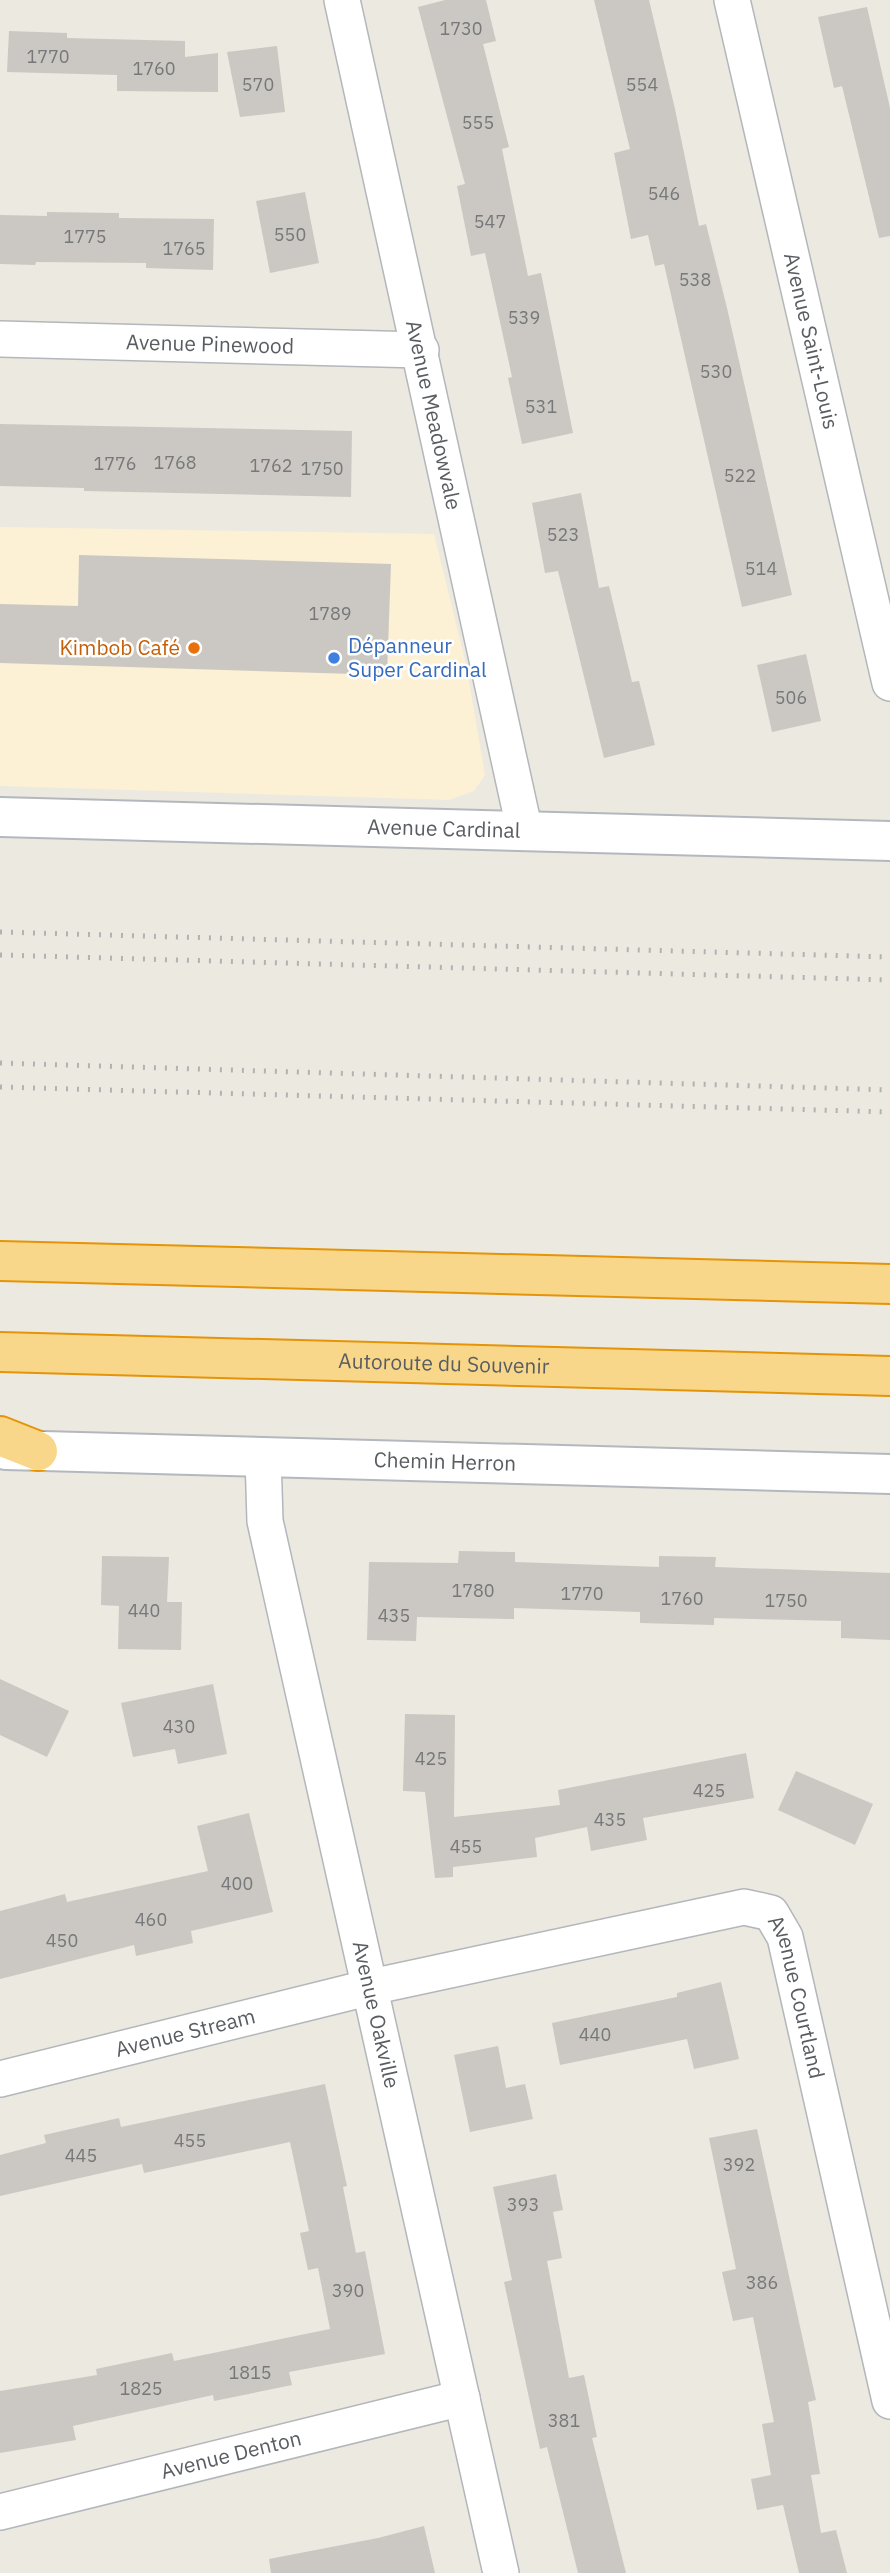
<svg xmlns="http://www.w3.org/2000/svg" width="890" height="2573" font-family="'IBM Plex Sans',sans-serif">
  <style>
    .commercial { fill: #fcf1d5 }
    .building { fill: #cbc7c2 }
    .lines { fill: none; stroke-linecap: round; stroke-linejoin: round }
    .street-casing { stroke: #b3b7bb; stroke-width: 38 }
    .secondary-casing { stroke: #b4b8bd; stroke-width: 42 }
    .highway-casing { stroke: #e59407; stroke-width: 42 }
    .street { stroke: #fff; stroke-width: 35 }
    .secondary { stroke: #fff; stroke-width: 38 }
    .highway { stroke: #f9d78a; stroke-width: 38 }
    .rail { stroke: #b1b2b2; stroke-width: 5; stroke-dasharray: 2 9; stroke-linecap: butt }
    .food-dot { fill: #e8710a; stroke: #fff; stroke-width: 2.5 }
    .shop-dot { fill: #3f7fe0; stroke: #fff; stroke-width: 2.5 }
    .labels { text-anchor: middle; stroke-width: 5; stroke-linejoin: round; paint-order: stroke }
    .number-label { font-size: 18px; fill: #767879 }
    .street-label { font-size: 21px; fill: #595d61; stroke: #fff }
    .shop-label { font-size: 21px; fill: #366cbe; stroke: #fff; text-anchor: start }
    .food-label { font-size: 21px; fill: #c56008; stroke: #fff; text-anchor: end }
  </style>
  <rect width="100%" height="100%" fill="#ece9e0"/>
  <path class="commercial" d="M0,527L434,534L466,664L485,775L474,791L449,800L0,786Z"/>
  <path class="building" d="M445,0H486L496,41L483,44L509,147L502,149L528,276L541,273L573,433L522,444L508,378L512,377L485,253L471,256L457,186L465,184L418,7Z
    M594,0H649L675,109L699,226L706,224L727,308L792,595L742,607L664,264L655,266L648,235L631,239L614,153L630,149Z
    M867,7L890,108V236L879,238L842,86L834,88L818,17Z
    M9,31L67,33V38L185,41V57L218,53V92L117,91V75L7,72Z
    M277,46L285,112L240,117L227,52Z
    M305,192L319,263L270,273L256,201Z
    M47,212L119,213V218L214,219L213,270L146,268V263L36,262L35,265L0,264V215L47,216Z
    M0,424L352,431L351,497L84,491V488L0,486Z
    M581,493L599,588L609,586L632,682L639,681L655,745L604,758L558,571L545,573L532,503Z
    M79,555L391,564L387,675L0,663V604L78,606Z
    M806,654L821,721L772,732L757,665Z
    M459,1551L515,1552V1562L659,1567V1556L716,1557L715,1567L890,1573V1640L841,1638V1621L714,1618V1625L640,1623V1612L514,1608V1619L417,1617L416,1641L367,1640L369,1562L458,1563Z
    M102,1556L169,1557L167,1602H182L181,1650L118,1649L119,1606L101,1605Z
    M0,1679L69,1711L47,1757L0,1735Z
    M213,1684L227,1754L178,1764L175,1749L133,1757L121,1703Z
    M405,1714L455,1715L454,1817L560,1805L558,1790L746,1753L754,1798L643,1818L647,1840L591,1851L587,1827L535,1838L537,1857L453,1867V1877L435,1878L425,1792L403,1791Z
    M796,1771L873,1804L855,1845L778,1810Z
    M249,1813L273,1912L191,1931L193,1943L136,1956L134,1945L0,1979V1911L65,1894L67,1902L208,1871L197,1826Z
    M721,1982L739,2059L694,2069L687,2039L560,2065L552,2023L677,1997V1993Z
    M498,2046L506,2088L525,2084L533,2119L470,2132L454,2055Z
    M325,2084L347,2186L343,2187L356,2253L365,2251L385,2354L289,2372L292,2385L214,2401L213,2395L73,2426L76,2440L0,2453V2391L97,2375L96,2369L172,2353L174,2361L330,2329L318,2268L308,2270L300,2233L309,2231L290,2142L144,2173L142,2164L0,2196V2155L46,2143L44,2135L119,2118L121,2127Z
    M757,2129L816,2400L808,2402L820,2474L811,2475L821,2533L836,2530L847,2573H799L783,2505L757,2510L751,2479L771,2475L762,2424L774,2422L753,2317L733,2321L722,2272L736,2269L709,2138Z
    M556,2174L563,2210L553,2212L562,2258L547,2261L569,2378L584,2375L597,2437L592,2438L626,2573H578L547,2447L540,2449L504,2282L512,2280L493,2187Z
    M424,2526L435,2573H271L269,2559L378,2538Z"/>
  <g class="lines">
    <g class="street-casing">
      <g id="street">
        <path id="s1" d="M342,0L525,832"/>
        <path id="s2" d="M732,0L890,683"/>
        <path id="s3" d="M0,339L421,350"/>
        <path id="s4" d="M263,1457L265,1521L501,2573"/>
        <path id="s5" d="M0,2079L371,1987L744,1907L771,1913L785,1937L890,2401"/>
        <path id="s6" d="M0,2512L462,2398"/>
      </g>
    </g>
    <g class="secondary-casing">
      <g id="secondary">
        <path id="s7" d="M0,817L890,841"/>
        <path id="s8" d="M6,1450L890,1474"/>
      </g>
    </g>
    <g class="highway-casing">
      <g id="highway">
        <path d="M0,1261L890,1284"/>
        <path id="s9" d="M0,1352L890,1376"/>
        <path d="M0,1436L38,1451"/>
      </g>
    </g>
    <use href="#street" class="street"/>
    <use href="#secondary" class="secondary"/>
    <use href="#highway" class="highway"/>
    <path class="rail" d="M0,932L890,957
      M0,955L890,980
      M0,1063L890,1090
      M0,1087L890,1112"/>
  </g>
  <circle class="food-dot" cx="194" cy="648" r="7"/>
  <circle class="shop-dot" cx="334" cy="658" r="7"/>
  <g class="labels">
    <g class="number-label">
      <text x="461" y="35">1730</text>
      <text x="48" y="63">1770</text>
      <text x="154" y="75">1760</text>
      <text x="258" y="91">570</text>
      <text x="642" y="91">554</text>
      <text x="478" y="129">555</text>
      <text x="664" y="200">546</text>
      <text x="490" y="228">547</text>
      <text x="290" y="241">550</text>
      <text x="85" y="243">1775</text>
      <text x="184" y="255">1765</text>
      <text x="695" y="286">538</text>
      <text x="524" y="324">539</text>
      <text x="716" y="378">530</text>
      <text x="541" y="413">531</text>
      <text x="175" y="469">1768</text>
      <text x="115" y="470">1776</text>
      <text x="271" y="472">1762</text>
      <text x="322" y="475">1750</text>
      <text x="740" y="482">522</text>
      <text x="563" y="541">523</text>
      <text x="761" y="575">514</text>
      <text x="330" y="620">1789</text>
      <text x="791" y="704">506</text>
      <text x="473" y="1597">1780</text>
      <text x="582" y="1600">1770</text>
      <text x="682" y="1605">1760</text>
      <text x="786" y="1607">1750</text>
      <text x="144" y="1617">440</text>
      <text x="394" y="1622">435</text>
      <text x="179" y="1733">430</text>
      <text x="431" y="1765">425</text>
      <text x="709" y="1797">425</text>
      <text x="610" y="1826">435</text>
      <text x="466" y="1853">455</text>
      <text x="237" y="1890">400</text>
      <text x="151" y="1926">460</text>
      <text x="62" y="1947">450</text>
      <text x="595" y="2041">440</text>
      <text x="190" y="2147">455</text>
      <text x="81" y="2162">445</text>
      <text x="739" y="2171">392</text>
      <text x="523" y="2211">393</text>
      <text x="762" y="2289">386</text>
      <text x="348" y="2297">390</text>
      <text x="250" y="2379">1815</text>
      <text x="141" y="2395">1825</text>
      <text x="564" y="2427">381</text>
    </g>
    <g class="street-label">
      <text dy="7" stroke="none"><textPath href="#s2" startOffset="350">Avenue Saint-Louis</textPath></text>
      <text dy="7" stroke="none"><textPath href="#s3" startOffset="210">Avenue Pinewood</textPath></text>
      <text dy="7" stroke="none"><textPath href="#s1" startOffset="425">Avenue Meadowvale</textPath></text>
      <text dy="7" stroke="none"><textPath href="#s7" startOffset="444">Avenue Cardinal</textPath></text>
      <text dy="7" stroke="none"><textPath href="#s9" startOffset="444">Autoroute du Souvenir</textPath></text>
      <text dy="7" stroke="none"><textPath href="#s8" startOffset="439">Chemin Herron</textPath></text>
      <text dy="7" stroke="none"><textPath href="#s5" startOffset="880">Avenue Courtland</textPath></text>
      <text dy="7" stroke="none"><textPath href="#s4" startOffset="570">Avenue Oakville</textPath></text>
      <text dy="7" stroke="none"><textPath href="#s5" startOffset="191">Avenue Stream</textPath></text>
      <text dy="7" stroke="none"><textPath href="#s6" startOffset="238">Avenue Denton</textPath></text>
    </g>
    <g class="shop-label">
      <text x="348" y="653">Dépanneur<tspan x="348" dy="24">Super Cardinal</tspan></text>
    </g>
    <g class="food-label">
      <text x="180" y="655">Kimbob Café</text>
    </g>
  </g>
</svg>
